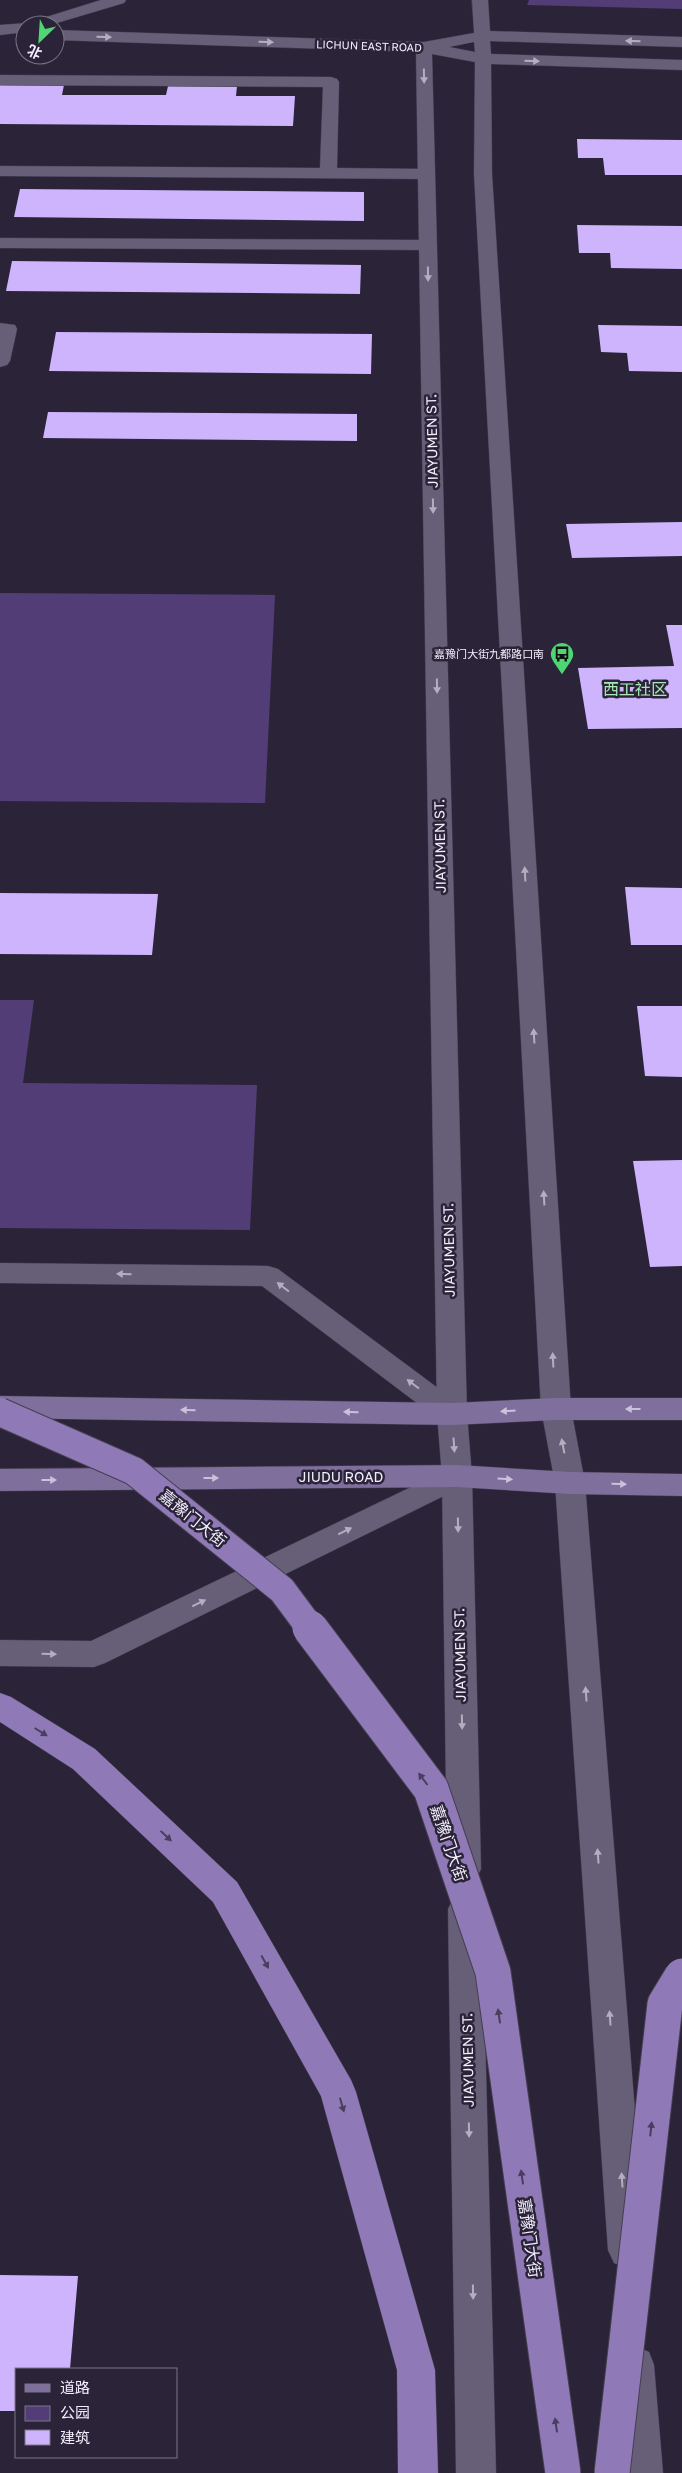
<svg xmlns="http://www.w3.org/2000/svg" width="682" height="2473" font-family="'Golos Text','Noto Sans SC',sans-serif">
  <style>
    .green { fill: #533d76 }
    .building { fill: #cdb4fd }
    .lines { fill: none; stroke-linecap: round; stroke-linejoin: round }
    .lane-casing { stroke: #453e50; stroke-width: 1 }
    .secondary-casing { stroke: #453e50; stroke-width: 1 }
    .primary-casing { stroke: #453e50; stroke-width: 1 }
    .highway-casing { stroke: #453e50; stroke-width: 1 }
    .lane { fill: #675f77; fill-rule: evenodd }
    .secondary { fill: #675f77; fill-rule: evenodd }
    .primary { fill: #7f6f9d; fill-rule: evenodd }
    .highway { fill: #8f7ab7; fill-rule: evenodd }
    .highway-bridge-far1-casing { stroke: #453e50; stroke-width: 30; stroke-linecap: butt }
    .highway-bridge-casing { stroke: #453e50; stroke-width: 37; stroke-linecap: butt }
    .highway-bridge-far1 { stroke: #8f7ab7; stroke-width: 28 }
    .highway-bridge { stroke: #8f7ab7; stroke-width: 35 }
    .oneway { fill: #b3aec0 }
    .oneway2 { fill: #cac2db }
    .oneway3 { fill: #493e5f }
    .labels { text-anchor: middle; stroke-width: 5; stroke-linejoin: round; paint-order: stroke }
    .far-street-label { font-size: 11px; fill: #f2eefc; stroke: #2b2439 }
    .far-poi-label { font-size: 11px; fill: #f2eefc; stroke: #2b2439; text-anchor: end }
    .street-label { font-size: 14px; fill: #f2eefc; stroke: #2b2439 }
    .quarter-label { font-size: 16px; fill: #a7e9b3; stroke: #2b2439 }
    .near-street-label { font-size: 16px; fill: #f2eefc; stroke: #2b2439 }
  </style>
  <rect width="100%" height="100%" fill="#2b2439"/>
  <path class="green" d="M529,0H682V9L527,5Z
    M0,593L275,595L265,803L0,801Z
    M0,1000H34L23,1083L257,1085L250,1230L0,1228Z"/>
  <path class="building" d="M0,84L64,85L62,95H166L168,86H237L236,96H295L293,126L0,124Z
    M577,139L682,140V175H605L603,158H578Z
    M20,189L364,192V221L14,217Z
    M577,225L682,226V269L611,268L610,253H579Z
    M12,261L361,265L360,294L6,291Z
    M598,325L682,326V372L629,371L627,353L601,352Z
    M56,332L372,334L371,374L49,371Z
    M48,412L357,414V441L43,438Z
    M682,522V556L572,558L566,524Z
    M666,625H682V728L588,729L578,668L674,666Z
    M625,887L682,888V945H631Z
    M0,893L158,894L152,955L0,954Z
    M637,1006H682V1077L645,1076Z
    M682,1160V1266L650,1267L633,1161Z
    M0,2275L78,2276L70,2369H16V2411H0Z"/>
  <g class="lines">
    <g class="lane-casing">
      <path id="lane" d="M0,75L331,77L337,79L339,82L337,168L426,169L432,170L435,174L432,178L426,179L0,176V166L320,168L323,87L0,85Z
        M0,238L428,240L434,241L437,245L434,249L428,250L0,248Z
        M0,323L15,325L17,329L10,361L7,365L0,367Z
        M0,1263L268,1266L278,1269L462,1406L467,1414L462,1422L452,1425L442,1422L262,1286L0,1283Z
        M457,1465L468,1468L472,1476L468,1484L105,1663L94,1667L0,1666V1640L91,1641Z"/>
    </g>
    <g class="secondary-casing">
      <path id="secondary" d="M101,0H126L124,3L50,25H25V32L0,35V25L27,23Z
        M472,0H488L490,31L682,37V47L490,41L491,54L682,60V70L491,64L492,174L571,1409L585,1483L646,2250L640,2263L627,2268L614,2263L608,2250L555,1483L541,1409L474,174L475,62L432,54L467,1414L472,1476L481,1869L476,1879L464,1883L452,1879L447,1869L442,1476L437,1414L416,52L55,40V30L424,42L474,33ZM474,42L475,52L449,47Z
        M465,1894L477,1899L482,1909L496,2473H456L448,1909L453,1899Z
        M635,2346L649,2352L654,2365L663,2473H623L616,2365L621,2352Z"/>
    </g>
    <g class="primary-casing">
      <path id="primary" d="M0,1396L452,1403L556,1398H682V1420H556L452,1425L0,1418Z
        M457,1465L570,1472L682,1474V1496L570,1494L457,1487L0,1491V1469Z"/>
    </g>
    <g class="highway-casing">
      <path id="highway" d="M0,1693L11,1697L95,1749L237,1882L351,2080L356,2092L435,2370L438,2473H398L397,2370L321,2096L213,1902L73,1769L0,1722Z"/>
    </g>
    <use href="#lane" class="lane"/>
    <use href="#secondary" class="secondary"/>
    <use href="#primary" class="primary"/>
    <use href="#highway" class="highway"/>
    <g class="highway-bridge-far1-casing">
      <path id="highway-bridge-far1" d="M0,1412L134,1471L282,1590L311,1629"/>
    </g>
    <g class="highway-bridge-casing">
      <path id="highway-bridge" d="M310,1628L431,1789L493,1972L563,2473
        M612,2473L665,2004L682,1976"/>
    </g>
    <use href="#highway-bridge-far1" class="highway-bridge-far1"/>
    <use href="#highway-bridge" class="highway-bridge"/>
  </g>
  <defs><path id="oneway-solid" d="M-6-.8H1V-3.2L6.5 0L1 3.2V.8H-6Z" transform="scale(1.25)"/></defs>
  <g class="oneway">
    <use href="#oneway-solid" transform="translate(104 37) rotate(2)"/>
    <use href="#oneway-solid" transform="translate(633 41) rotate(-178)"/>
    <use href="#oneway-solid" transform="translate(266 42) rotate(2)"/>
    <use href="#oneway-solid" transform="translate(532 61) rotate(2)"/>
    <use href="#oneway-solid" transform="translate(424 76) rotate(89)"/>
    <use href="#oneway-solid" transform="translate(428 274) rotate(89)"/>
    <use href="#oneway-solid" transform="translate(433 506) rotate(89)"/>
    <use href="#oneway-solid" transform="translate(437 686) rotate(89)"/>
    <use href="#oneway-solid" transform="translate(525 874) rotate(-93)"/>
    <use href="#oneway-solid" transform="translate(534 1036) rotate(-93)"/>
    <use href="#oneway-solid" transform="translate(544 1198) rotate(-93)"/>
    <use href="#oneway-solid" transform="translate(124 1274) rotate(-179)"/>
    <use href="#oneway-solid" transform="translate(283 1287) rotate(-143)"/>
    <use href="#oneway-solid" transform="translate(553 1360) rotate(-93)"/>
    <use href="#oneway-solid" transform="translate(413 1384) rotate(-143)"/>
    <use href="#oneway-solid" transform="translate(454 1445) rotate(86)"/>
    <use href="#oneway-solid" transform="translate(563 1446) rotate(-101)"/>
    <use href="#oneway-solid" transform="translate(458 1525) rotate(89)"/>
    <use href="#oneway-solid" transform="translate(345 1531) rotate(-26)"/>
    <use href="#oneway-solid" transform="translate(199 1603) rotate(-26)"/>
    <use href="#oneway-solid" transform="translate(49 1654) rotate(1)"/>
    <use href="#oneway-solid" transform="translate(586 1694) rotate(-94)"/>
    <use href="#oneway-solid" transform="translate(462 1722) rotate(89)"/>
    <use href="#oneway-solid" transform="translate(598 1856) rotate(-94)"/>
    <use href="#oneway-solid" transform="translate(610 2018) rotate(-94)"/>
    <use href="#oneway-solid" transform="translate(469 2130) rotate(89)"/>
    <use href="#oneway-solid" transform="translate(622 2180) rotate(-94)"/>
    <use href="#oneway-solid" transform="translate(473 2292) rotate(89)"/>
  </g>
  <g class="oneway2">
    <use href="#oneway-solid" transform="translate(633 1409) rotate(-180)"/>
    <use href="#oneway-solid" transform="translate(188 1410) rotate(-179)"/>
    <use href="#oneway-solid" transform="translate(508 1411) rotate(177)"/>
    <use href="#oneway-solid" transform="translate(351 1412) rotate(-179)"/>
    <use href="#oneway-solid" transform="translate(211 1478)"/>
    <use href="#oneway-solid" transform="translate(505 1479) rotate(4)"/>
    <use href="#oneway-solid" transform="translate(49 1480)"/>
    <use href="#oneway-solid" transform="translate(619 1484) rotate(1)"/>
  </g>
  <g class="oneway3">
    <use href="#oneway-solid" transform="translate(41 1732) rotate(32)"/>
    <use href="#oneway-solid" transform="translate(423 1779) rotate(-127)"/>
    <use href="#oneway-solid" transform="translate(166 1836) rotate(43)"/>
    <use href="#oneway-solid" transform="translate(265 1962) rotate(61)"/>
    <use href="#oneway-solid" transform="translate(499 2016) rotate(-98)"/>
    <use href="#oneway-solid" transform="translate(342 2105) rotate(74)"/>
    <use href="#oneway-solid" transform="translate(651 2129) rotate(-84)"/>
    <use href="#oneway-solid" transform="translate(522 2177) rotate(-98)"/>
    <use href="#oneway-solid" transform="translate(556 2425) rotate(-98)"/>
  </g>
  <defs>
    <g id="bus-pin" transform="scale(1.25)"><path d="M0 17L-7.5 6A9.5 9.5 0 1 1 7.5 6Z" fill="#4ed675" stroke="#2b2439"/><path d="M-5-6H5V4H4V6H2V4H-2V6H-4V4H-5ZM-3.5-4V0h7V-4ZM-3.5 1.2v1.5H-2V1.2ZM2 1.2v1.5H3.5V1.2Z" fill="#111"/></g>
  </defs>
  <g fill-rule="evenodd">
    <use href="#bus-pin" x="562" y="654"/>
  </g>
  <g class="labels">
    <g class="far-street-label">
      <text transform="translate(369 46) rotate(2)" y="4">LICHUN EAST ROAD</text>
    </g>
    <g class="far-poi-label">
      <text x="544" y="658">嘉豫门大街九都路口南</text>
    </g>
    <g class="street-label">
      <text transform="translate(432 441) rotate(-91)" y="5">JIAYUMEN ST.</text>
      <text transform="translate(440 846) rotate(-91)" y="5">JIAYUMEN ST.</text>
      <text transform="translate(449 1250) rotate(-91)" y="5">JIAYUMEN ST.</text>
      <text x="341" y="1482">JIUDU ROAD</text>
      <text transform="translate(460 1655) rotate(-91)" y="5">JIAYUMEN ST.</text>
      <text transform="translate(468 2060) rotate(-91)" y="5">JIAYUMEN ST.</text>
    </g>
    <g class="quarter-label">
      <text x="635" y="695">西工社区</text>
    </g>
    <g class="near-street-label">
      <text transform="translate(193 1518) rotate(39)" y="6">嘉豫门大街</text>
      <text transform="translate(449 1843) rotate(71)" y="6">嘉豫门大街</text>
      <text transform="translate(530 2238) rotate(82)" y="6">嘉豫门大街</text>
    </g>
  </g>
  <rect x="15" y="2368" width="162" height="90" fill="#2b2439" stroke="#7b7587"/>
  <rect x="25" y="2384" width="25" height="8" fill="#7f6f9d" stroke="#7b7587"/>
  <text x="60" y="2393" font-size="15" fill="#f2eefc">道路</text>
  <rect x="25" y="2406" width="25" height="15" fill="#533d76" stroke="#7b7587"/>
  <text x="60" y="2418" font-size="15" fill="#f2eefc">公园</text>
  <rect x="25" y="2430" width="25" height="15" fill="#cdb4fd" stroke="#7b7587"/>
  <text x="60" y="2443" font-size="15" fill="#f2eefc">建筑</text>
  <g transform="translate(40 40) rotate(205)"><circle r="24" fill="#2b2439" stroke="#7b7587"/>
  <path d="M0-4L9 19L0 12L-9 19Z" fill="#4ed675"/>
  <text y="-8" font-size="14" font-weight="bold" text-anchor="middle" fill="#f2eefc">北</text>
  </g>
</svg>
